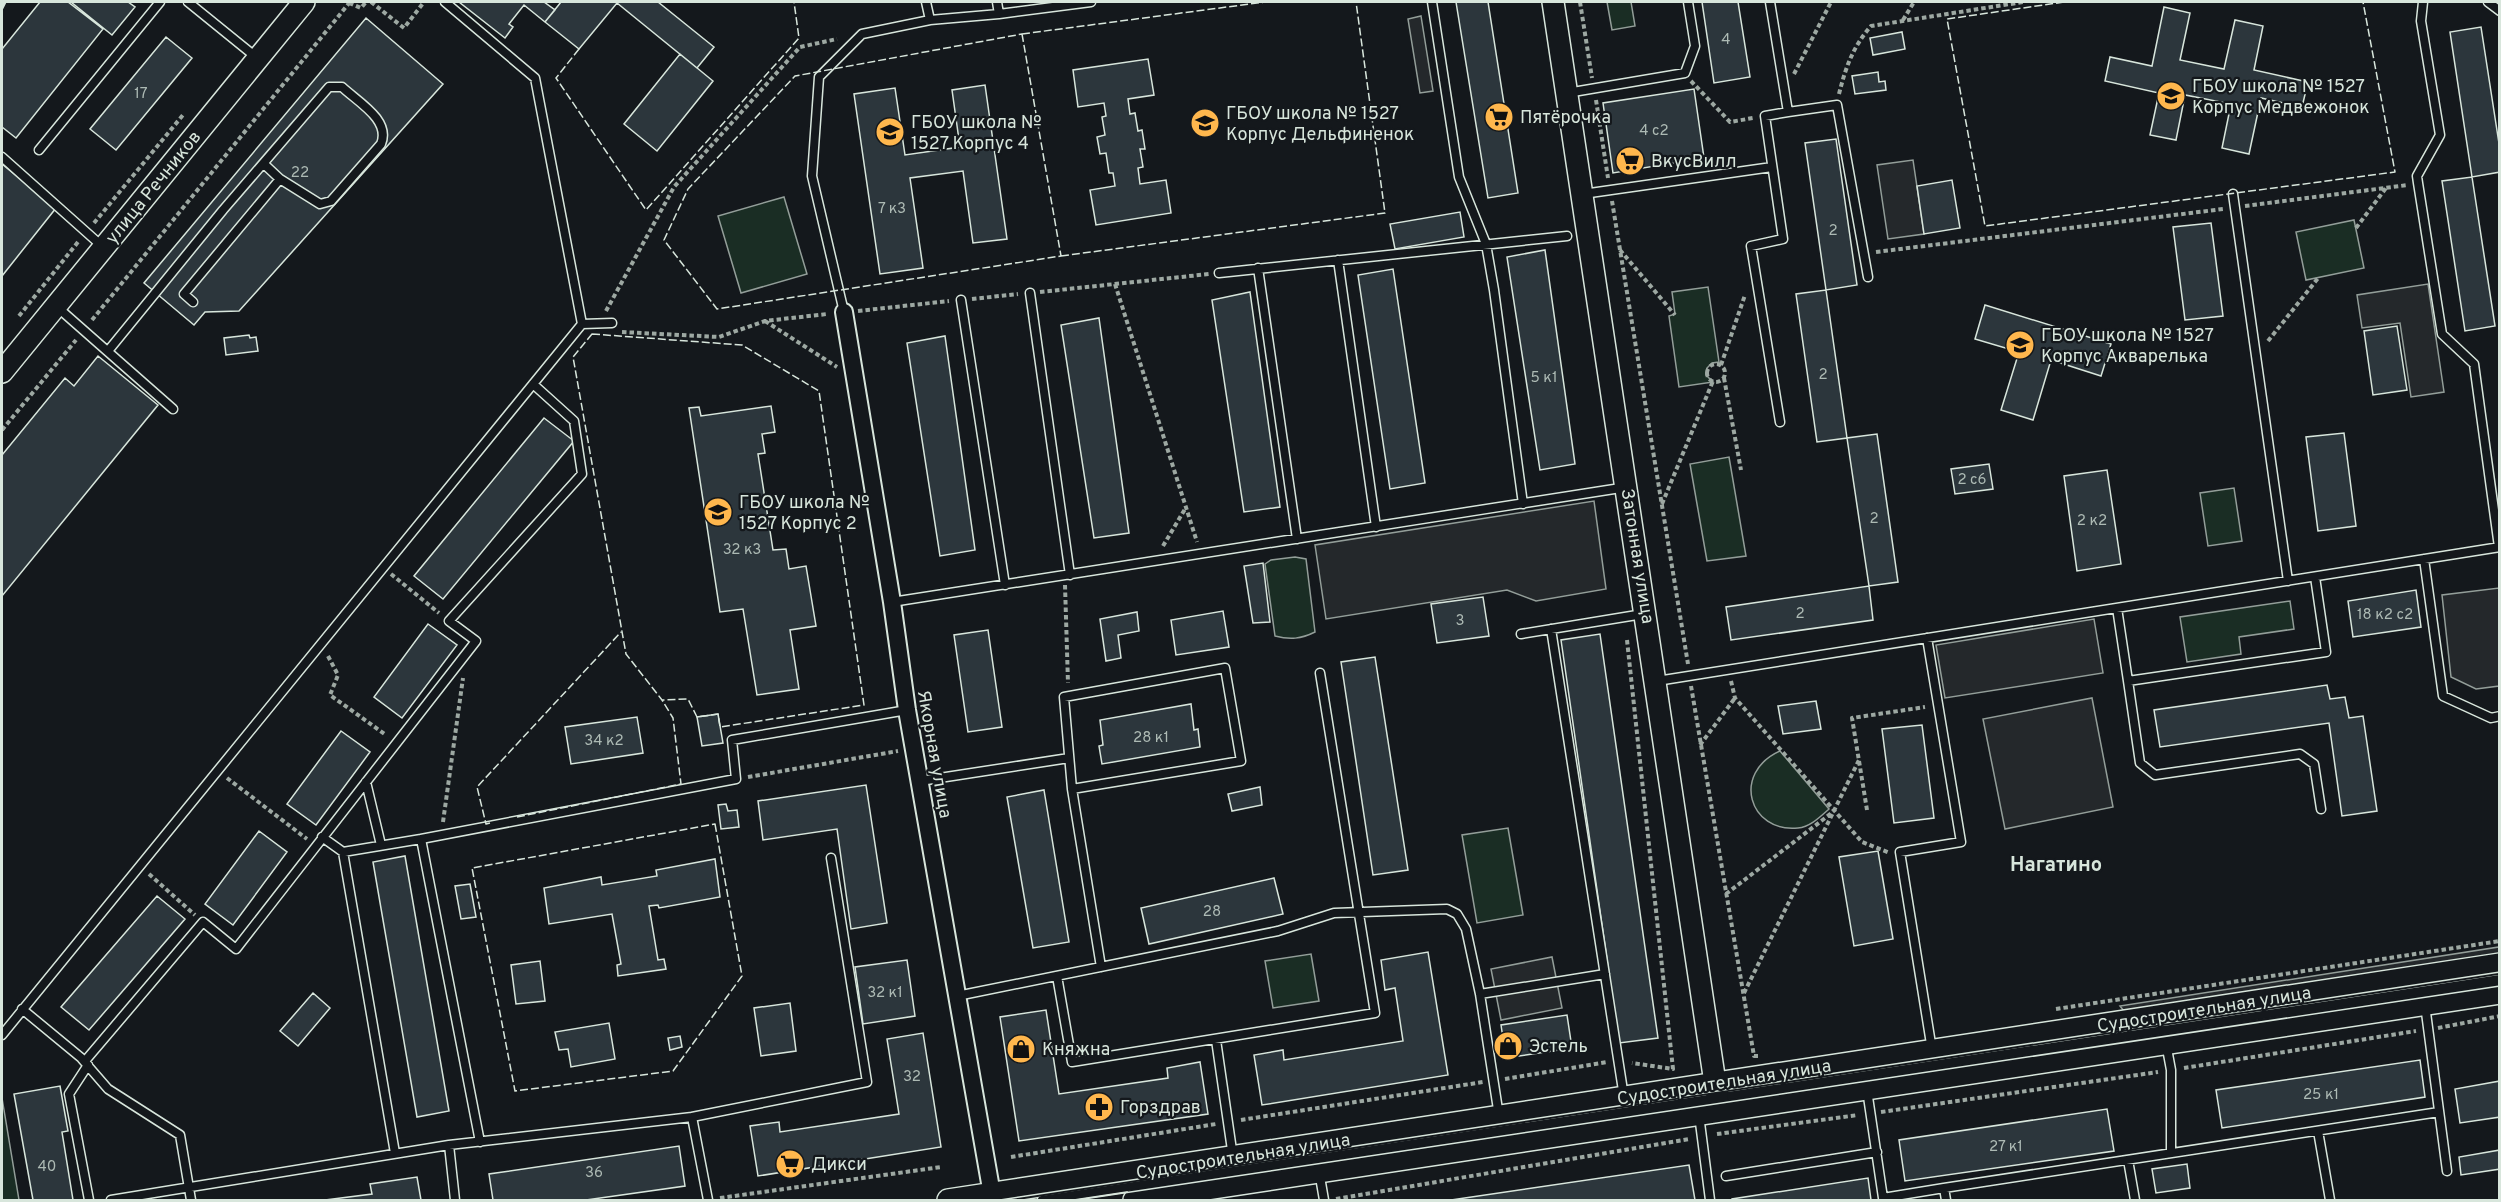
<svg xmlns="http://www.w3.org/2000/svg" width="2501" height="1202" font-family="Overpass,sans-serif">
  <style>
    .green { fill: #1a2d24; stroke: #939e99; stroke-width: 1.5 }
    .parking { fill: #24282b; stroke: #939e99; stroke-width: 1.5 }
    .building { fill: #2c363c; stroke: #d8e6dc; stroke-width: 1.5 }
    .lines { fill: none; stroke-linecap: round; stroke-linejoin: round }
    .service-casing { stroke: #d8e6dc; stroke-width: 11 }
    .minor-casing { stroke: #d8e6dc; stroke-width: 20 }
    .tertiary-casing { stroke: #d8e6dc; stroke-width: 24 }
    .path { stroke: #9da8a2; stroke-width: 4; stroke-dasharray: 4.5 3; stroke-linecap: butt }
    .service { stroke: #14181c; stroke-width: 8 }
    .minor { stroke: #14181c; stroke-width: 16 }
    .tertiary { stroke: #14181c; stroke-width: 21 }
    .tram { stroke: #d8e6dc; stroke-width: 1.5 }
    .fence { stroke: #d8e6dc; stroke-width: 1.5; stroke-dasharray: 8 3; stroke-linecap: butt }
    .wall { stroke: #d8e6dc; stroke-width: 3 }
    .labels { text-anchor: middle; stroke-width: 4.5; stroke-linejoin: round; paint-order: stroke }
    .number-label { font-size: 15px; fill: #adbab4 }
    .poi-label { font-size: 18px; fill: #d8e6dc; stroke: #14181c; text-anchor: start }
    .street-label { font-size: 18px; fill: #d8e6dc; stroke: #14181c }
    .neighbourhood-label { font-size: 20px; font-weight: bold; fill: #d8e6dc; stroke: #14181c }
  </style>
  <rect width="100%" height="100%" fill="#14181c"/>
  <path class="green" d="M1607,2H1631L1635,26L1612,30Z
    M784,197L807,274L741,293L718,216Z
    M2354,220L2364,268L2306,280L2296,232Z
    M1708,287L1719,362L1712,363L1707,368L1706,375L1713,382L1679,387L1669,316L1675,314L1672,292Z
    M1729,457L1746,556L1707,561L1690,464Z
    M2234,488L2242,541L2208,546L2200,493Z
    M1295,557L1306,559L1315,632C1301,639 1290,640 1275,636L1265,564L1271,560Z
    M2290,601L2294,629L2239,637L2241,654L2187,662L2180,617Z
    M1780,751L1829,809C1820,817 1810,827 1798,828C1749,833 1731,773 1780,751Z
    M1508,828L1523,915L1477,923L1462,835Z
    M1311,954L1319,1001L1273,1008L1265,961Z
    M2,1098L19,1200H2Z"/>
  <path class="parking" d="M1421,16L1433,91L1420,93L1408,19Z
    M1913,160L1924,234L1888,239L1877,165Z
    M2428,284L2444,392L2411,397L2400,323L2362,328L2357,295Z
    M1594,501L1606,589L1536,601L1507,590L1326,619L1315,545Z
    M2499,588V686L2476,689L2451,677L2442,595Z
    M2094,619L2103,673L1945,698L1936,645Z
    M2092,698L2113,807L2005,829L1983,719Z
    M2499,947V965L2131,1020L2120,1006Z
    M1552,957L1562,1008L1501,1020L1491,969Z"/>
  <path class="building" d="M40,2H68L103,29L16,138L2,127V49Z
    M71,2H128L135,7L112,35Z
    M459,2H544L555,10L545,22L524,5L509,24L513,27L505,38Z
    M561,2H658L714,47L697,68L617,3L579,49L545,22Z
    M1456,2H1488L1518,193L1488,198Z
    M1702,2H1738L1750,77L1714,83Z
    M2164,7L2190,13L2180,60L2224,69L2235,20L2263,26L2254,70L2308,82L2302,107L2261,98L2249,154L2222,148L2231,104L2185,95L2176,140L2150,135L2159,93L2105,81L2110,57L2152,66Z
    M366,18L443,84L239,311L205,312L194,325L144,283Z
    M2481,27L2500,150V172L2472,177L2450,32Z
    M1902,32L1905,49L1873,55L1870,38Z
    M166,37L192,58L116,150L90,129Z
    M680,54L713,81L657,151L624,124Z
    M1148,59L1154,95L1128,99L1130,114L1135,113L1138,131L1142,130L1145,149H1140L1143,167L1138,168L1140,184L1166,180L1171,213L1096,225L1090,190L1115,186L1113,173H1109L1106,153L1100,154L1097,137L1105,135L1102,117L1106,116L1104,103L1078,107L1073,70Z
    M1878,72L1879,82L1885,81L1886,90L1855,94L1852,76Z
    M985,85L1007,239L973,243L963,171L910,178L923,268L880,274L854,94L895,88L905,155L960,147L952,90Z
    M1694,89L1704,158L1613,173L1603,103Z
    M1836,139L1857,285L1826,290L1805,143Z
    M2,164L56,208L2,276Z
    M2472,177L2495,326L2465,331L2442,181Z
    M1952,180L1960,228L1924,234L1917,186Z
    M1460,212L1464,237L1395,249L1390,224Z
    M2211,223L2223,316L2185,320L2173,227Z
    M1545,250L1575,464L1540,470L1507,257Z
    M1393,269L1425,483L1390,489L1358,275Z
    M1826,290L1847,438L1817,442L1796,294Z
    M1250,292L1280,507L1244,512L1212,300Z
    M1985,305L2111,344L2101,376L2051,360L2033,420L2001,410L2019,352L1975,339Z
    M1099,318L1129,533L1094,538L1061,325Z
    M2397,326L2407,390L2373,395L2364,331Z
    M249,335L250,338L256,337L258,351L226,355L224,338Z
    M945,336L975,550L940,556L907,343Z
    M98,356L158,405L2,596V455L65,378L74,386Z
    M771,406L775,432L762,434L765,453L758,454L773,550L786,549L789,569L806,566L816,626L790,630L799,689L757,695L743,609L720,612L689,408L699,407L701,416Z
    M544,418L574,441L443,599L414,576Z
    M2344,433L2356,526L2318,531L2306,437Z
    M1877,434L1898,582L1869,586L1847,438Z
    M1989,464L1993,489L1955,494L1951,469Z
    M2107,470L2121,564L2077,571L2064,476Z
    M1263,563L1270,622L1253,623L1244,566Z
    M1869,586L1873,620L1731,640L1726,607Z
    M2416,590L2421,627L2353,637L2348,601Z
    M1483,597L1489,636L1437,643L1431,604Z
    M1223,611L1229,647L1176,655L1171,620Z
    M1137,612L1139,631L1118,635L1121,658L1106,661L1100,619Z
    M428,624L457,645L402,718L374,697Z
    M988,630L1002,727L968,732L954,635Z
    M1600,634L1658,1038L1619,1043L1561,640Z
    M1375,657L1408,870L1373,875L1341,662Z
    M2327,685L2330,699L2345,697L2349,718L2363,716L2377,811L2342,816L2329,723L2160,747L2154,710Z
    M1816,701L1821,729L1783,734L1778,706Z
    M1191,704L1194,730L1198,729L1200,747L1102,764L1099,746L1103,745L1100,720Z
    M718,714L723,743L702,746L697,717Z
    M637,717L643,753L571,764L565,727Z
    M1922,725L1934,818L1894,823L1882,729Z
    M341,731L370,752L316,825L287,804Z
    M866,785L887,923L851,929L837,829L763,840L758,801Z
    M1260,787L1262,805L1232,811L1228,794Z
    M1044,790L1069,942L1033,948L1007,797Z
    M726,804L728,811L737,810L739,827L721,829L718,805Z
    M259,831L287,852L233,925L205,904Z
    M1878,851L1893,939L1854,946L1839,857Z
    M405,856L449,1111L417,1117L373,862Z
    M715,859L720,897L659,908L658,905L649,906L658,960L664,959L666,969L618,976L617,965L621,964L612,914L549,924L544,888L601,877L602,885L657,876L656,870Z
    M1274,878L1283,914L1149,944L1141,908Z
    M470,884L476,917L461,919L455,886Z
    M157,896L185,919L89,1030L61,1007Z
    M1428,952L1448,1075L1262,1105L1254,1055L1283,1050L1284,1060L1403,1041L1395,988L1385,990L1381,960Z
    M907,960L915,1016L863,1024L855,967Z
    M540,961L545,1001L516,1004L511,965Z
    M313,993L330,1008L298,1046L280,1031Z
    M790,1003L796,1051L761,1056L754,1008Z
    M1046,1010L1059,1094L1168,1078L1167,1068L1200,1062L1208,1114L1019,1141L1000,1017Z
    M1567,1015L1572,1048L1506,1058L1501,1025Z
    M609,1023L615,1059L571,1067L568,1049L559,1050L555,1032Z
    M923,1033L941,1147L758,1176L750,1126L779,1122L780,1132L899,1114L887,1039Z
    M680,1036L682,1047L670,1050L668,1038Z
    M2420,1060L2425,1097L2222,1128L2216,1090Z
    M2500,1081V1117L2460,1123L2455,1089Z
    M60,1086L68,1131L62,1132L73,1200H33L14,1094Z
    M2107,1109L2114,1151L1905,1181L1899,1140Z
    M679,1146L685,1186L586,1200H493L489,1174Z
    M2500,1150V1169L2461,1175L2459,1157Z
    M2187,1164L2190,1188L2156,1193L2152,1169Z
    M1689,1165L1695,1200H1451Z
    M417,1177L421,1200H325L372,1194L370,1184Z
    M1868,1178L1871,1200H1732V1199Z"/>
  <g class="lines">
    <g class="service-casing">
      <path id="service" d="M188,2L257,58
        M445,2L535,78L582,324L612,323
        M926,2L930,20L999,14L997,2
        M1432,2L1459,177L1486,244L1494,290L1523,504
        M1770,2L1788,112L1765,116L1783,239L1751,246L1780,422
        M2423,2L2421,21L2440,135L2417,176L2418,183L2442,334L2474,364L2499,547
        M2488,2L2500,11
        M999,14L1091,2
        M1567,93L1685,73L1695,46L1688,2
        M1788,112L1837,105L1868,277
        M39,150L160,2
        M2,157L103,247
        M1583,194L1772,167
        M2233,194L2288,581
        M1338,260L1376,527
        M1258,268L1297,539
        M1219,273L1567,236
        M1030,293L1070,575
        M961,300L1005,585
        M193,302L184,294L280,179
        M56,306L173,409
        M844,312L812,176L819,77L862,34L930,20
        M108,351L223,210L329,87H342C358,102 391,120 381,144L331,201L320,204L280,179L264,164
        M2424,559L2443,696L2491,718L2500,716
        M892,602L1627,487
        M2117,608L2128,681L2326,652L2315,577
        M1551,629L1624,1097
        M1521,634L1643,614
        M1927,638L1961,842L1900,852L1932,1050
        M1657,681L2500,547
        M2128,681L2140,763L2155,775L2300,754L2314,764L2321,809
        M920,781L1069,758
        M366,782L381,845
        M1072,789L1241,761L1225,668L1064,697L1072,789L1101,967
        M322,837L343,852L421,839L480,1142
        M421,839L736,779L732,740L907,710
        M343,852L395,1153
        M1057,976L1072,1062L1375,1013L1320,673
        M1480,994L1605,974
        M957,996L1278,931L1334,913L1447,909L1457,914L1466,929L1480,994L1499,1116
        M2425,1005L2447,1171
        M22,1009L85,1061L203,922L236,949L476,641L449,621L582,474L574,421L533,384
        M2,1035L582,324
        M1216,1040L1233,1157
        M2166,1043L2171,1070V1153
        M82,1059L108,1089L180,1135L191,1200
        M88,1065L69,1094L89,1200
        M1867,1090L1883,1198L1944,1188L1946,1200
        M1699,1115L1710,1200
        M692,1117L867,1082L831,858
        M2318,1131L2330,1200
        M2128,1160L2135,1200
        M1319,1171L1324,1200
        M1726,1176L1877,1152
        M1944,1188L2439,1112
        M111,1200L449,1145
        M455,1200L449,1145L692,1117L708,1200
        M1042,1200L2500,979"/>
    </g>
    <g class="minor-casing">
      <path id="minor" d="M844,312L892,602L907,710L993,1200"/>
    </g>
    <g class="tertiary-casing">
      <path id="tertiary" d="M1553,2L1717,1096
        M2,372L304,2
        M948,1200L2500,964
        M1134,1200L2500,993"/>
    </g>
    <path class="path" d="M371,2L404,28L424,2
      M1580,2L1592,78
      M349,3L361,8L366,2
      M1903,20L1914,2
      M1794,74L1831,2
      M1691,81L1730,122L1753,118
      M1839,94C1846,66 1853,47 1871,26L2023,2
      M1596,100L1608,178
      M1612,201L1688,664
      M2245,206L2408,185
      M94,223L183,115
      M2356,228L2386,188
      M1620,250L1675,315
      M1876,252L2223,209
      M1115,284L1197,542
      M1040,292L1209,274
      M972,299L1018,294
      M606,311L674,187L800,47L837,39
      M858,311L949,301
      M19,316L78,242
      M92,320L350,2
      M765,321L837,367
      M622,332L719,337L765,321L827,314
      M2268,341L2319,277
      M1707 373a9 9 0 1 1 18 0a9 9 0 1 1-18 0Z
      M1721,365L1745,295
      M1724,378L1741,470
      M2,430L76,340
      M1662,504L1713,381
      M1163,546L1185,509
      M391,574L439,613
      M1065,585L1068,683
      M1627,640L1673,1069L1632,1063
      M328,656L338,675L330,695L386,735
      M1731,681L1735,698L1862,842L1890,853
      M1691,686L1754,1056H1758
      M1700,745L1735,698
      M748,777L898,751
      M227,778L307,839
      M1867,810L1852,718L1925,707
      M443,822L463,678
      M149,874L195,915
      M1726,894L1833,812
      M1744,993L1859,760
      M2056,1009L2500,941
      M2438,1028L2500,1016
      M2184,1068L2416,1031
      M1505,1079L1607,1062
      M1881,1112L2158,1072
      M1241,1120L1483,1082
      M1717,1134L1858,1115
      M1011,1157L1216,1124
      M720,1198L941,1167
      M1336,1199L1689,1139"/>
    <use href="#service" class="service"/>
    <use href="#minor" class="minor"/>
    <use href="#tertiary" class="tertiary"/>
    <path class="tram" d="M1000,1200L2500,972
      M1077,1200L2500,986"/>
    <path class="fence" d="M2064,2L1947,19L1985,226L2395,172L2363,2
      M1022,34L1061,256L717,309L664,240L688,189L795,76Z
      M1022,34L1265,2
      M579,49L556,78L646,210L799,38L794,2
      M1061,256L1385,213L1356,2
      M592,334L742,345L819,391L864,705L720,727L718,714L697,717L688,699L662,700L626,654L573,357Z
      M517,817L681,784L673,718L662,700
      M490,823L486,824L477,787L621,632
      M715,824L742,976L673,1071L515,1091L472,868Z"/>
    <path class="wall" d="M2,8L5,2"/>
  </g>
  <defs>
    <g id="school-disc" transform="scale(1.5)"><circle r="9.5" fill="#ffb74d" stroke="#14181c"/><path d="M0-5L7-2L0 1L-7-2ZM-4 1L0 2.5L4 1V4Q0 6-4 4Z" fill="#111"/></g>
    <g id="supermarket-disc" transform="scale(1.5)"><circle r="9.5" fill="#ffb74d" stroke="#14181c"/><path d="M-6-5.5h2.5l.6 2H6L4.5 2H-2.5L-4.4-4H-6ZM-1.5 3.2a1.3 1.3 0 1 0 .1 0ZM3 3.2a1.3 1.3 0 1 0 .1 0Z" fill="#111"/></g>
    <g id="shop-disc" transform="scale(1.5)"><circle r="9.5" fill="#ffb74d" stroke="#14181c"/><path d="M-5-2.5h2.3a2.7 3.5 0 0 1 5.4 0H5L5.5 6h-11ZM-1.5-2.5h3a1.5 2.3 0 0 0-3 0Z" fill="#111"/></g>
    <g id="pharmacy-disc" transform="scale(1.5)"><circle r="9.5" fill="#ffb74d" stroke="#14181c"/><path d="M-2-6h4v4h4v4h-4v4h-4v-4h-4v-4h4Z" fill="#111"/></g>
  </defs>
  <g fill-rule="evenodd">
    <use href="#school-disc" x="2171" y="96"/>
    <use href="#supermarket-disc" x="1499" y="117"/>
    <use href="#school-disc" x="1205" y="123"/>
    <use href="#school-disc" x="890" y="132"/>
    <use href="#supermarket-disc" x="1630" y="161"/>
    <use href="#school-disc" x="2020" y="345"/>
    <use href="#school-disc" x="718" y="512"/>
    <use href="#shop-disc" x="1508" y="1046"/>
    <use href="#shop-disc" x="1021" y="1049"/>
    <use href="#pharmacy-disc" x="1099" y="1107"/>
    <use href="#supermarket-disc" x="790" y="1164"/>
  </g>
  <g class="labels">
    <g class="number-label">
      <text x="1726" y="44">4</text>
      <text x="141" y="98">17</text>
      <text x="1654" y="135">4 с2</text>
      <text x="300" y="177">22</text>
      <text x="892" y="213">7 к3</text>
      <text x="1833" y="235">2</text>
      <text x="1823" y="379">2</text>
      <text x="1544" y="382">5 к1</text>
      <text x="1972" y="484">2 с6</text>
      <text x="1874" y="523">2</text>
      <text x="2092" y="525">2 к2</text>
      <text x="742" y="554">32 к3</text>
      <text x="1800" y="618">2</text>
      <text x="2385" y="619">18 к2 с2</text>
      <text x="1460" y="625">3</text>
      <text x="1151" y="742">28 к1</text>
      <text x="604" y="745">34 к2</text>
      <text x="1212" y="916">28</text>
      <text x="885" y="997">32 к1</text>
      <text x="912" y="1081">32</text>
      <text x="2321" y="1099">25 к1</text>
      <text x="2006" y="1151">27 к1</text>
      <text x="47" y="1171">40</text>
      <text x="594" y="1177">36</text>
    </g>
    <g class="poi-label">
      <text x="2192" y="92">ГБОУ школа № 1527<tspan x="2192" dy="21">Корпус Медвежонок</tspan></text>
      <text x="1226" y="119">ГБОУ школа № 1527<tspan x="1226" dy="21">Корпус Дельфиненок</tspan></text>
      <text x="1520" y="123">Пятёрочка</text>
      <text x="911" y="128">ГБОУ школа №<tspan x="911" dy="21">1527 Корпус 4</tspan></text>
      <text x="1651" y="167">ВкусВилл</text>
      <text x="2041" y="341">ГБОУ школа № 1527<tspan x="2041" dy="21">Корпус Акварелька</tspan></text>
      <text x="739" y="508">ГБОУ школа №<tspan x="739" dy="21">1527 Корпус 2</tspan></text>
      <text x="1529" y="1052">Эстель</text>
      <text x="1042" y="1055">Княжна</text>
      <text x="1120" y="1113">Горздрав</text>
      <text x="811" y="1170">Дикси</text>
    </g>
    <g class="street-label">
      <text transform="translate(153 187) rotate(-51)" y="6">улица Речников</text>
      <text transform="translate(1638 556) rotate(81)" y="6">Затонная улица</text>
      <text transform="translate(935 754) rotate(80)" y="6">Якорная улица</text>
      <text transform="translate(2204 1009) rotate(-9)" y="6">Судостроительная улица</text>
      <text transform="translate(1724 1082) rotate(-9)" y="6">Судостроительная улица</text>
      <text transform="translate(1243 1156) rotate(-9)" y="6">Судостроительная улица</text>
    </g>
    <g class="neighbourhood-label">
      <text x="2056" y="871">Нагатино</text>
    </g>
  </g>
  <rect width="2501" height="1202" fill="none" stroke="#d8e6dc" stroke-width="6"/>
</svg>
